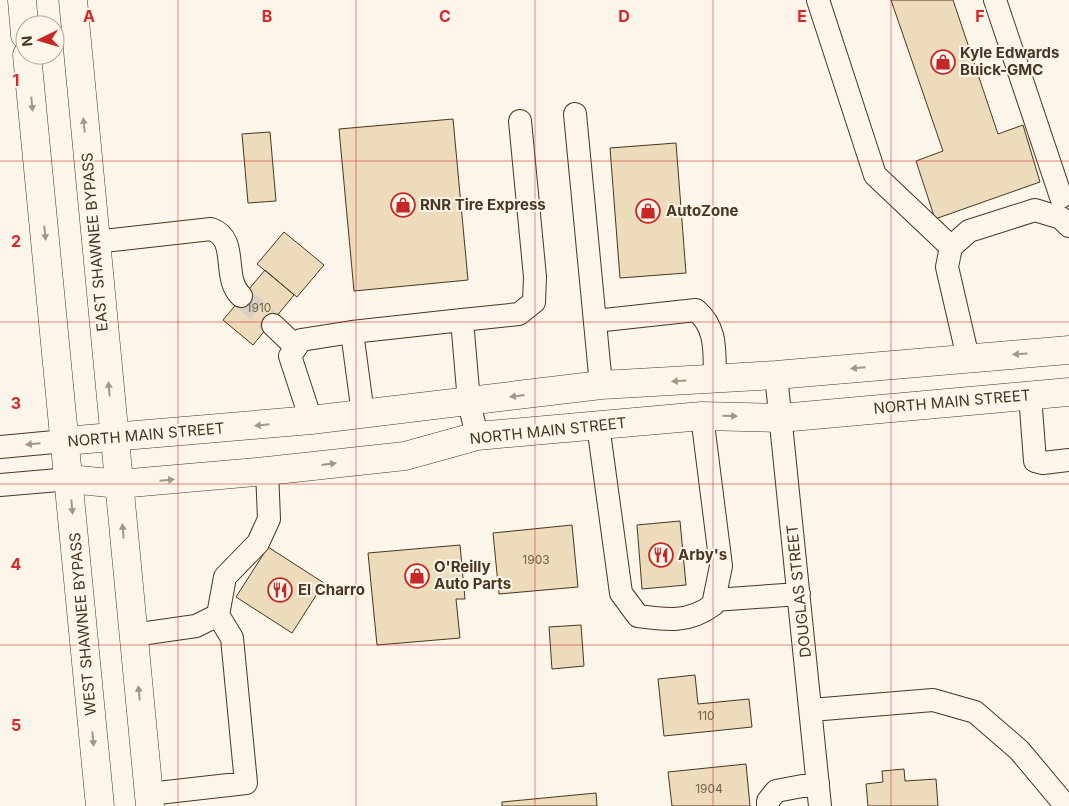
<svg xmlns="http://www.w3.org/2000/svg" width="1069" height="806" font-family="Inter,sans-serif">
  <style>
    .building { fill: #ecdcbc; stroke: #4a3520 }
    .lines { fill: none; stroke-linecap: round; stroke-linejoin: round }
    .minor-tunnel { stroke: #d8cfc1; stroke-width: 22; stroke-dasharray: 22 11; stroke-linecap: butt }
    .minor-casing { stroke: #4a3520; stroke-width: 24 }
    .major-casing { stroke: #4a3520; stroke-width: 29 }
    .highway-casing { stroke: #4a3520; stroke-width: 29 }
    .minor { stroke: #fbf6e9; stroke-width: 22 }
    .major { stroke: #fbf6e9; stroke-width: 28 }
    .highway { stroke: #fbf6e9; stroke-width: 28 }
    .oneway { fill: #a29684 }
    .grid { fill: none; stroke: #d62828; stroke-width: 1; stroke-opacity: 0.55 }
    .labels { text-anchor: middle; stroke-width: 4; stroke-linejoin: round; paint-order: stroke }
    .number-label { font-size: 12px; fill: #725f47 }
    .poi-label { font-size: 15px; font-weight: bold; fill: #4a3520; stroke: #fbf6e9; text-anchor: start }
    .street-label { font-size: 15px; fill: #4a3520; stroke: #fbf6e9 }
    .grid-label { font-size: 16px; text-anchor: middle; font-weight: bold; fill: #d62828; stroke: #fbf6e9; stroke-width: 4; stroke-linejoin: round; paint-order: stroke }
  </style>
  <rect width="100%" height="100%" fill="#fbf6e9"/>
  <path class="building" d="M891,0H953L998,134L1023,125L1040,182L935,219L916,161L943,151Z
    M453,119L468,280L354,291L339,129Z
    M270,132L276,201L248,203L242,134Z
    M676,143L686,273L620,278L610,148Z
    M284,232L324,265L297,297L257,264Z
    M265,270L294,295L253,345L223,320Z
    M680,521L686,585L642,589L637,525Z
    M572,525L578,587L499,594L493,533Z
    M460,545L465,599H456L460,638L377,645L368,553Z
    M268,547L324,583L292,633L236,597Z
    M581,625L584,666L552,669L549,627Z
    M695,675L698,704L749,699L752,727L664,736L658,679Z
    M746,764L750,806H672L668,772Z
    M904,769L905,781L936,779L938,806H868L866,784L883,782L882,771Z
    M596,793L597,806H502V802Z"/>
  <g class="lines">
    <path class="minor-tunnel" d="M241,296L273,325"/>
    <g class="minor-casing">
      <path id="minor" d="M818,0L875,175L951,247
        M995,0L1061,197
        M575,114L601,385
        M95,242L211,229C240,239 221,277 241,296
        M595,321L696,310C718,329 714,352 715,379
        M273,325L296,347
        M352,332L363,414
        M968,358L947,267L951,247L969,231L1035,210L1061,218L1069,226
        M776,375L820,806
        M1030,395L1035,461L1043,463L1069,460
        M311,420L290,356L301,340L352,332L462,320
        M598,425L621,593L638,616C667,620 689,623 713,605L721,566L702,416
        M477,436L469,402L462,320L519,314L534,302L535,277L520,121
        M0,447L65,441
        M0,485L70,479
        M714,600L799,594
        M133,635L196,626L218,615L225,577L258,543L269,519L267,471
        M811,710L933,700L975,712L1019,750L1066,806
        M149,794L246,783L232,638L218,615
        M768,806V801L776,791L818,783"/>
    </g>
    <g class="major-casing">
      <path id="major" d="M65,441L311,420L601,385L776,375L1069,350
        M70,479L119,484L267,471L405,456L477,436L702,416L781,418L1069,392"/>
    </g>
    <g class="highway-casing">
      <path id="highway" d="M22,0L25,35
        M73,0L150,806
        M27,55L100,806"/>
    </g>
    <use href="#minor" class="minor"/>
    <use href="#major" class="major"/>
    <use href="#highway" class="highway"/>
  </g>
  <defs><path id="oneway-solid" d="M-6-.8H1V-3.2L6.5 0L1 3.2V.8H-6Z" transform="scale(1.25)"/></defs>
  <g class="oneway">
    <use href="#oneway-solid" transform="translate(32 104) rotate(84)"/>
    <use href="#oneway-solid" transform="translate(84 125) rotate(-96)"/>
    <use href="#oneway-solid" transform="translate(45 233) rotate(84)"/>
    <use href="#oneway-solid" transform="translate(1020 354) rotate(176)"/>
    <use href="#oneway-solid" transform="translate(858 368) rotate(175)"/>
    <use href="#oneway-solid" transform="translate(679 381) rotate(177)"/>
    <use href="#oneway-solid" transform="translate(109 389) rotate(-95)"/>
    <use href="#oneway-solid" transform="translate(517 396) rotate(173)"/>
    <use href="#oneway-solid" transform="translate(730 416) rotate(2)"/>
    <use href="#oneway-solid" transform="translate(262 425) rotate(174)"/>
    <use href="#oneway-solid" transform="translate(33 444) rotate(175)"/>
    <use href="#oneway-solid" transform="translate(329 464) rotate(-7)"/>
    <use href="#oneway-solid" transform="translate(167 480) rotate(-5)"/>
    <use href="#oneway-solid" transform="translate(72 507) rotate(85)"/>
    <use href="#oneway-solid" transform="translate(123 531) rotate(-95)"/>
    <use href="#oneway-solid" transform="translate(139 693) rotate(-96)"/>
    <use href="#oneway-solid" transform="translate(93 739) rotate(85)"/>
  </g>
  <path class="grid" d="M178,0V806M356,0V806M535,0V806M713,0V806M891,0V806M0,161H1069M0,322H1069M0,484H1069M0,645H1069"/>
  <defs>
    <g id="shop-ring" transform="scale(1.25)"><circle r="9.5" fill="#fbf6e9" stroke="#c62828" stroke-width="1.5"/><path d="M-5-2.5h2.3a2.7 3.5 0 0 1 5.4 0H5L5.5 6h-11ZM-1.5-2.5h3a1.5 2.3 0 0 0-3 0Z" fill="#c62828"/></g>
    <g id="restaurant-ring" transform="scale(1.25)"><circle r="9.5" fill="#fbf6e9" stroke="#c62828" stroke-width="1.5"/><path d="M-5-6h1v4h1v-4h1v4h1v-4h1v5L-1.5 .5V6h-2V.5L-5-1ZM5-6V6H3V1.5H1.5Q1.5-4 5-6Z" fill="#c62828"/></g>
  </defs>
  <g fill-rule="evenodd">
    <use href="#shop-ring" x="943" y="62"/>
    <use href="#shop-ring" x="403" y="205"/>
    <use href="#shop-ring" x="648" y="211"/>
    <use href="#restaurant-ring" x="661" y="555"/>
    <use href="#shop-ring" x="417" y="576"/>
    <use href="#restaurant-ring" x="280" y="590"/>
  </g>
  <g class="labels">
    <g class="number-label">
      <text x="259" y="312">1910</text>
      <text x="536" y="564">1903</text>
      <text x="706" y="720">110</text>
      <text x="709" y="793">1904</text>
    </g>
    <g class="poi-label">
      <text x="960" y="58">Kyle Edwards<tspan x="960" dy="17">Buick-GMC</tspan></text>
      <text x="420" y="210">RNR Tire Express</text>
      <text x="666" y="216">AutoZone</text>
      <text x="678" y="560">Arby's</text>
      <text x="434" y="572">O'Reilly<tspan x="434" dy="17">Auto Parts</tspan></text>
      <text x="298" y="595">El Charro</text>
    </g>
    <g class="street-label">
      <text transform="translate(95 242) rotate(-95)" y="5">EAST SHAWNEE BYPASS</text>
      <text transform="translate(952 402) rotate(-5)" y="5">NORTH MAIN STREET</text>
      <text transform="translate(548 431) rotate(-6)" y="5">NORTH MAIN STREET</text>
      <text transform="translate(146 435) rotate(-5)" y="5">NORTH MAIN STREET</text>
      <text transform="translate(799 591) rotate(-96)" y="5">DOUGLAS STREET</text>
      <text transform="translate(83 624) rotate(-95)" y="5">WEST SHAWNEE BYPASS</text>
    </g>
  </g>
  <g class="grid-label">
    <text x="89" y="22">A</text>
    <text x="267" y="22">B</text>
    <text x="445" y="22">C</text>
    <text x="624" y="22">D</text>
    <text x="802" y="22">E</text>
    <text x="980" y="22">F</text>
    <text x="16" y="86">1</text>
    <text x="16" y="247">2</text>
    <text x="16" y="409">3</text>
    <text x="16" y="570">4</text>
    <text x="16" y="731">5</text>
  </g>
  <g transform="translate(40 40) rotate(265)"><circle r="24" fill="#fbf6e9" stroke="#b4a999"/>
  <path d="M0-4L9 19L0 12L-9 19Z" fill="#c62828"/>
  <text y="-8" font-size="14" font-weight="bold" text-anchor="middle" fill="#4a3520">N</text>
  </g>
</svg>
